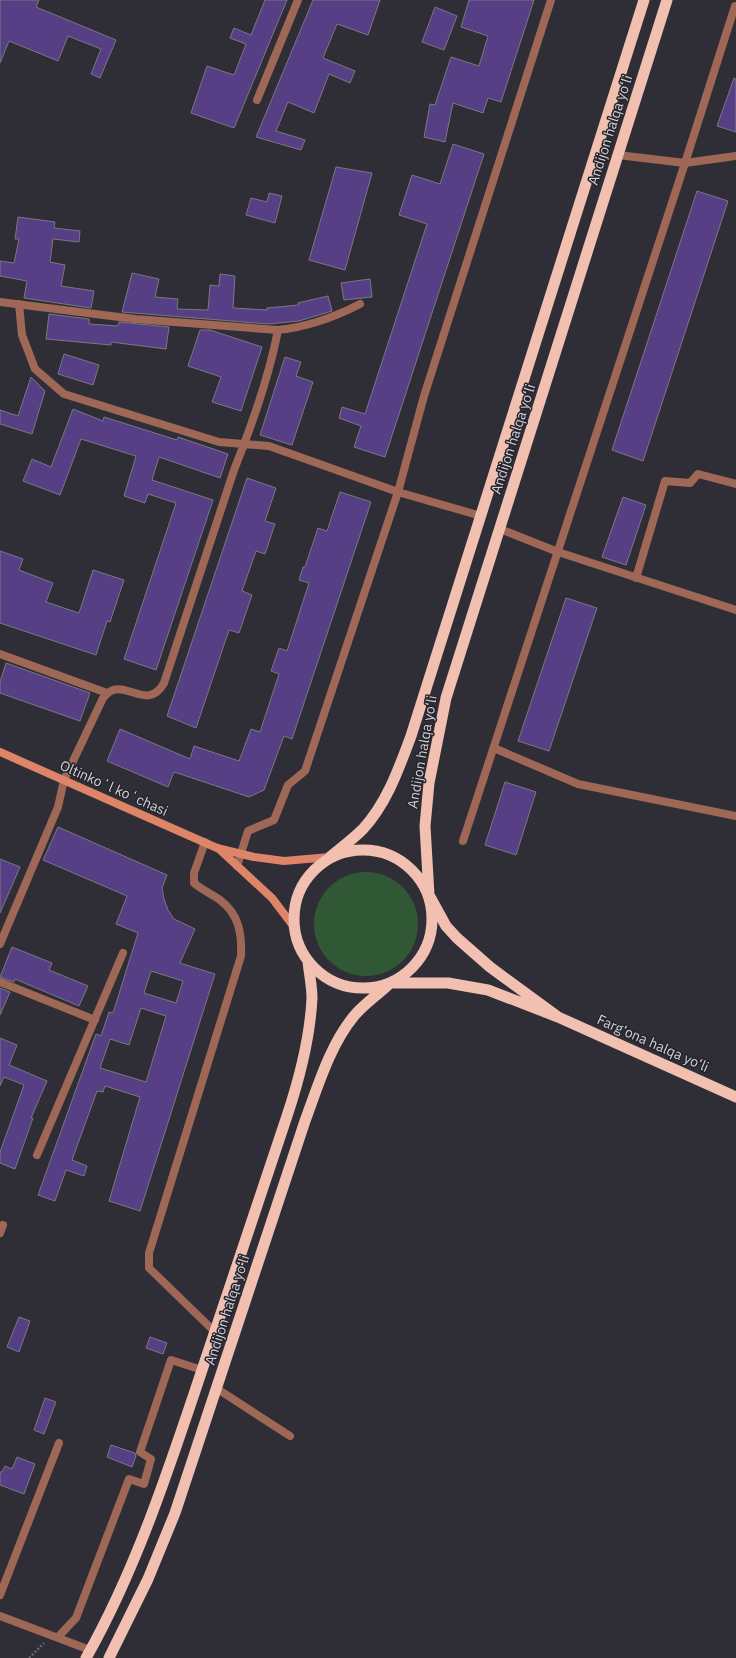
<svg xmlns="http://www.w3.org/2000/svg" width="736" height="1658" font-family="'IBM Plex Sans',sans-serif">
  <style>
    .green { fill: #305835 }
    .building { fill: #563f85; stroke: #7a7882; fill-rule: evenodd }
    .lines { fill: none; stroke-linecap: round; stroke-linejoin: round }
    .path { stroke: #69686f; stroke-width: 2.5; stroke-dasharray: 2 2; stroke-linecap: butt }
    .service { stroke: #9f6756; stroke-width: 8 }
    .minor { stroke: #9f6756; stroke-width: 8 }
    .secondary { stroke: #de8469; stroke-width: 8 }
    .trunk { stroke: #f1c0b0; stroke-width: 11 }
    .labels { text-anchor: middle; stroke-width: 3; stroke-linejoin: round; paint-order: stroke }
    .street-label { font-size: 14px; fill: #d2d1d7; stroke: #26242c }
  </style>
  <rect width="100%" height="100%" fill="#2f2e36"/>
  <path class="green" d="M314 924a52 52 0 1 1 104 0a52 52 0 1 1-104 0Z"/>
  <path class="building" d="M0,0H39L36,7L116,40L100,78L91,74L101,49L68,36L58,61L9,41L0,63Z
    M265,0H287L234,128L191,113L207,66L234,75L246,44L230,38L234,28L251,35Z
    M313,0H380L368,35L337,24L323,58L355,71L350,83L329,74L314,113L288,102L276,131L305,140L301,150L256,137Z
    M469,0H534L501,102L488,98L483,113L453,103L445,142L424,137L430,104L435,105L451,57L479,66L488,36L461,27Z
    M435,7L457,16L444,50L422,42Z
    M734,78L736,79V132L717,126Z
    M453,144L484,154L385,457L354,447L361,426L339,418L342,407L365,414L427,224L399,215L412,175L440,184Z
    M336,167L372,173L345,270L309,260Z
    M697,191L728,201L643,461L612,450Z
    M269,193L282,196L275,223L246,215L251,198L267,202Z
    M18,217L55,222L54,228L80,231L79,242L53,239L50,262L65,265L61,286L94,291L91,308L24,298L27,281L0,276V261L14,263L19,239H15Z
    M132,273L159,279L155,297L178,299L177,309L208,310L210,285L219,286L220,274L235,276L233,308L267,310V308L299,305L298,303L328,296L332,311L299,321L268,324L122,312Z
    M370,279L372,297L344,300L341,283Z
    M49,314L89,319V324L118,326L119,322L169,327L166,349L111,342V345L46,339Z
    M200,330H210L262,347L241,411L212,402L221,377L188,366Z
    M64,354L99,365L93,385L58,374Z
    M285,357L301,362L296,376L313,382L292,445L260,435Z
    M31,377L45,391L32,434L0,424V410L18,416Z
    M73,409L103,421L104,417L177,440L178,437L228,454L220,478L159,457L152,480L213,500L156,670L124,659L176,503L148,494L145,503L124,496L136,456L81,439L60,495L23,481L32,459L51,467Z
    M247,478L276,488L265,521L275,524L265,554L256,551L242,591L252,595L239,633L229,630L196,728L167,716Z
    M340,492L371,502L292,739L284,736L264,790L249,797L174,772L168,787L107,761L120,729L190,759L194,746L239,761L251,729L260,732L279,674L271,671L279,648L287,651L309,583L299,580L303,567H305L318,528L327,531Z
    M623,497L646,505L626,565L602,557Z
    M0,551L23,559L19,570L53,583L46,602L79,613L93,570L124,580L110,622L107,621L96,655L0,623Z
    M566,598L597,608L549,751L518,741Z
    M6,663L90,693L80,721L0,693V682Z
    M505,782L536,792L516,855L485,845Z
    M58,827L167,875L162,888L164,899L168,910L174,919L195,929L180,963L215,974L140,1211L109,1201L140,1097L105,1086L103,1092L97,1091L72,1160L87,1166L84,1176L66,1170L55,1201L38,1195L96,1034L101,1036L109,1012L113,1013L138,933L116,924L127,896L43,860ZM151,971L183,981L176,1003L144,993ZM141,1008L166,1016L146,1082L100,1068L110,1039L129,1045Z
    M0,859L20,867L0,913Z
    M12,947L52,963L49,970L88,986L79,1006L15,979L14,982L0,977Z
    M0,988L10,992L0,1015Z
    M0,1038L17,1045L9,1065L47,1081L31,1118H33L15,1169L0,1163V1152L24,1085L4,1077L0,1086Z
    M19,1317L30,1321L19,1352L7,1347Z
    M150,1337L167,1343L163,1354L146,1348Z
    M45,1398L56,1402L44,1434L34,1430Z
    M111,1445L135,1453L136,1456L132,1467L107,1457Z
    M17,1457L35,1464L24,1494L0,1485V1472H2L5,1466L12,1469Z"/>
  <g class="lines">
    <path class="path" d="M29,1658L44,1643"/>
    <path class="service" d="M257,100L298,0
      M636,578L665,481L690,483L698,474L736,484
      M0,654L107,693
      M463,841L685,163L735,6
      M216,1388L290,1436
      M58,1637L76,1618L129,1479L144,1484L151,1459L140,1452L171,1360L202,1370"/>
    <path class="minor" d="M618,155L685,163L736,156
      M0,302L135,319L278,330C308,327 333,318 360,304
      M19,304L22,335L35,369L64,394L219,442L269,446L398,492L481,516
      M500,529L558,552L736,610
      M494,748L578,784L736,816
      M205,842L194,873V883C202,890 212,894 220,900C239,914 242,934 241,956L149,1253V1268L215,1332
      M237,866L248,831L274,820L288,785L305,771L398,492L424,396L551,0
      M0,944L58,807L64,780L103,698C122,672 146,715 164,683L234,470C252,425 269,377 278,330
      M0,982L95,1020
      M37,1155L123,953
      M0,1233L3,1225
      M0,1595L59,1443
      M0,1616L90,1650"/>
    <path class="secondary" d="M0,752L217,848L254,857L284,861L330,857
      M218,848L272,898L294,927"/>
    <path class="trunk" d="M294 919a69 69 0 1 1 138 0a69 69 0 1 1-138 0Z
      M330,857C341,848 353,839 363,829C387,803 399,768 411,736L644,0
      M558,1017L490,967L457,938L446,926L429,895L425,826L429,783L446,698L667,0
      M86,1658C134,1573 165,1480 196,1388C226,1297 257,1207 287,1116C300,1077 310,1039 312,998C312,986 309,973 308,961
      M109,1658L148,1579L175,1513L305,1121C318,1086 330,1045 354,1016C364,1004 379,994 390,983H448L488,990L558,1017L736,1097"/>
  </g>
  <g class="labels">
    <g class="street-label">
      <text transform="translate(610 130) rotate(-72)" y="5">Andijon halqa yo‘li</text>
      <text transform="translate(513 439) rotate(-72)" y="5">Andijon halqa yo‘li</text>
      <text transform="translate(422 752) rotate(-80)" y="5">Andijon halqa yo‘li</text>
      <text transform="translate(114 788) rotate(24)" y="5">Oltinkoʻl koʻchasi</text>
      <text transform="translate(653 1043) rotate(24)" y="5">Farg‘ona halqa yo‘li</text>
      <text transform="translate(227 1310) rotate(-72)" y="5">Andijon halqa yo‘li</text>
    </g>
  </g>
</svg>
